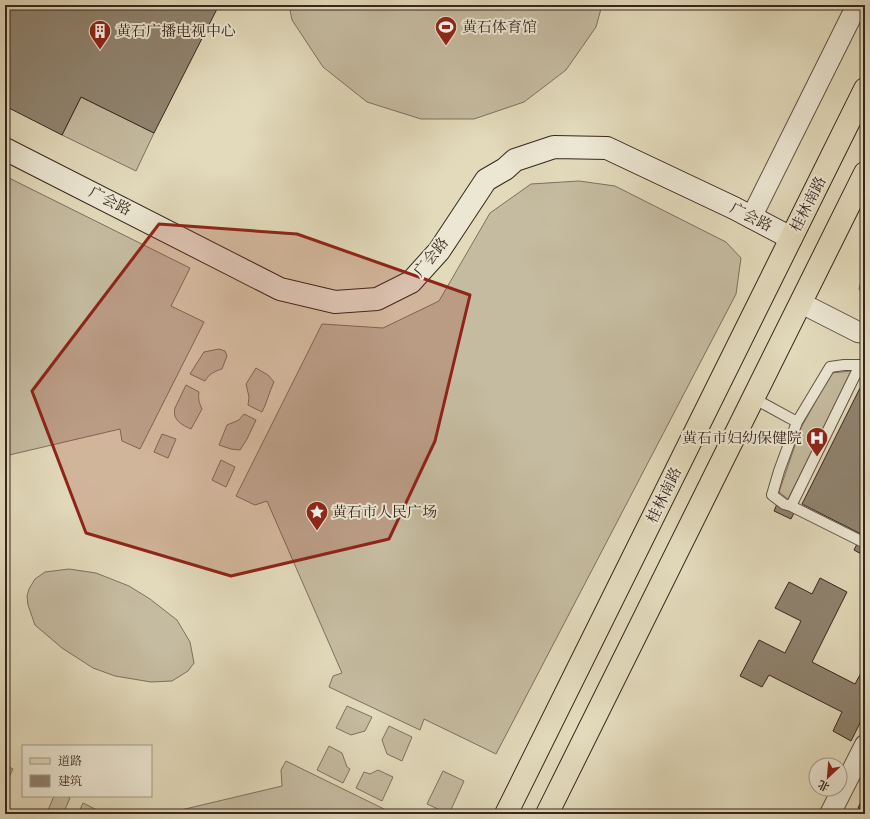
<svg xmlns="http://www.w3.org/2000/svg" width="870" height="819" font-family="'IM FELL Double Pica','Noto Serif SC',serif">
  <style>
    .grass { fill: #c5bba0; stroke: #7e705f }
    .forest { fill: url(#forest-firs); stroke: #7e705f }
    .building { fill: #908470; stroke: #38261e }
    .lines { fill: none; stroke-linecap: round; stroke-linejoin: round }
    .lane-casing { stroke: #625345; stroke-width: 12 }
    .street-casing { stroke: #625345; stroke-width: 22 }
    .secondary-casing { stroke: #38261e; stroke-width: 24 }
    .primary-casing { stroke: #38261e; stroke-width: 24 }
    .lane { stroke: #ece7d3; stroke-width: 10 }
    .street { stroke: #ece7d3; stroke-width: 20 }
    .secondary { stroke: #ece7d3; stroke-width: 22 }
    .primary { stroke: #e2dabb; stroke-width: 22 }
    .marked { fill: #8f2418; fill-opacity: 0.2; stroke: #8f2418; stroke-width: 3; stroke-linejoin: round }
    .labels { text-anchor: middle; stroke-width: 4; stroke-linejoin: round; paint-order: stroke }
    .poi-label { font-size: 15px; fill: #38261e; stroke: #ece7d3; text-anchor: start }
    .street-label { font-size: 15px; fill: #38261e; stroke: #ece7d3 }
  </style>
  <defs>
    <pattern id="forest-firs" width="22" height="20" patternUnits="userSpaceOnUse"><rect width="22" height="20" fill="#c5bba0"/><path d="M5 1l3.5 6h-7zM16 11l3.5 6h-7z" fill="#a19882"/></pattern>
  </defs>
  <rect width="100%" height="100%" fill="#e2dabb"/>
  <filter id="stains"><feTurbulence type="fractalNoise" baseFrequency=".005" numOctaves="4"/><feColorMatrix values="0 0 0 0 .2 0 0 0 0 .09 0 0 0 0 .02 0 0 0 .5 -.17"/></filter>
  <radialGradient id="worn" r=".72"><stop offset=".6" stop-color="#630" stop-opacity="0"/><stop offset="1" stop-color="#630" stop-opacity=".3"/></radialGradient>
  <path class="grass" d="M289,5H602L596,27L566,70L524,102L474,119H421L367,102L323,67L292,20Z
    M81,97L154,133L136,171L62,135Z
    M5,176L190,268L171,306L204,322L140,449L122,441L120,429L5,456Z
    M579,181L615,186L726,242L741,258L736,294L496,754L424,719L420,730L329,687L333,676L342,673L267,501L255,505L236,496L322,324L383,328L439,301L490,213L531,184Z
    M219,349L225,351L227,356L222,369C215,371 209,374 205,381L190,374L204,352Z
    M256,368L268,375L274,382C269,392 267,403 262,412L248,405L249,397L246,384Z
    M852,371L788,499L779,492L801,428L831,373Z
    M186,385L199,392C198,398 199,403 202,409L191,429C182,425 172,420 175,408Z
    M244,414L256,420L247,439L240,450L231,449L219,445L227,425L239,420Z
    M162,434L176,439L168,458L154,452Z
    M221,460L235,467L226,487L212,480Z
    M69,569L96,573L129,586L150,599L177,620L190,642L194,663L188,671L172,681L151,682L115,676L93,668L62,648L35,625L28,605L27,596L29,589L35,579L45,572Z
    M347,706L372,717L365,731L351,735L336,728Z
    M389,726L412,737L402,761L387,754L382,740Z
    M329,746L342,753L347,767L350,769L343,783L317,770Z
    M286,761L386,810L383,814H164L282,786L281,770Z
    M5,765L13,769L5,785Z
    M378,770L393,777L382,801L356,788L364,772L370,774Z
    M443,771L464,781L449,814L427,804Z
    M54,796H66L70,798L63,814H56L48,810Z
    M83,803L101,812V814H78Z"/>
  <path class="forest" d="M865,265V297L859,289Z"/>
  <path class="building" d="M5,5H219L154,133L81,97L62,135L5,106Z
    M860,388L865,391V536L802,504Z
    M777,504L794,513L791,519L774,511Z
    M857,544L865,548V556L854,550Z
    M820,578L847,592L812,662L855,684L861,673L865,676V713L851,741L833,731L842,712L769,675L762,687L740,676L759,640L785,653L801,621L775,608L789,582L812,594Z
    M865,793V811L858,808Z"/>
  <g class="lines">
    <g class="lane-casing">
      <path id="lane" d="M865,365H844L830,367L797,422L779,471L772,495L784,504L791,506L865,543
        M753,398L797,422
        M791,506L860,365"/>
    </g>
    <g class="street-casing">
      <path id="street" d="M751,218L857,5
        M801,303L858,332L865,333
        M830,814L865,745"/>
    </g>
    <g class="secondary-casing">
      <path id="secondary" d="M5,149L280,289L335,302L377,299L411,282L439,251L486,180L505,169L515,160L554,147L607,148L734,208L791,238"/>
    </g>
    <g class="primary-casing">
      <path id="primary" d="M506,814L865,89
        M547,814L865,173"/>
    </g>
    <use href="#lane" class="lane"/>
    <use href="#street" class="street"/>
    <use href="#secondary" class="secondary"/>
    <use href="#primary" class="primary"/>
  </g>
  <path class="marked" d="M159,224L297,234L470,295L435,441L389,539L231,576L86,533L32,391Z"/>
  <defs>
    <g id="stadium-pin" transform="scale(1.15)"><path d="M0 17L-7.5 6A9.5 9.5 0 1 1 7.5 6Z" fill="#8f2418" stroke="#ece7d3"/><path d="M0-5a6.5 5 0 1 0 0 10a6.5 5 0 1 0 0-10ZM-3.5-1.8h7v3.6h-7Z" fill="#fff"/></g>
    <g id="building-pin" transform="scale(1.15)"><path d="M0 17L-7.5 6A9.5 9.5 0 1 1 7.5 6Z" fill="#8f2418" stroke="#ece7d3"/><path d="M-4-6H4V6H1V3H-1V6H-4ZM-2.5-4.3h1.7v1.8h-1.7ZM.8-4.3h1.7v1.8H.8ZM-2.5-1h1.7V.8h-1.7ZM.8-1h1.7V.8H.8Z" fill="#fff"/></g>
    <g id="hospital-pin" transform="scale(1.15)"><path d="M0 17L-7.5 6A9.5 9.5 0 1 1 7.5 6Z" fill="#8f2418" stroke="#ece7d3"/><path d="M-5-5h3v3.5h4V-5h3V5h-3V1.5h-4V5h-3Z" fill="#fff"/></g>
    <g id="sight-pin" transform="scale(1.15)"><path d="M0 17L-7.5 6A9.5 9.5 0 1 1 7.5 6Z" fill="#8f2418" stroke="#ece7d3"/><path d="M0-6L1.8-2.2L6-1.7L2.9 1.2L3.7 5.4L0 3.3L-3.7 5.4L-2.9 1.2L-6-1.7L-1.8-2.2Z" fill="#fff"/></g>
  </defs>
  <g fill-rule="evenodd">
    <use href="#stadium-pin" x="446" y="27"/>
    <use href="#building-pin" x="100" y="31"/>
    <use href="#hospital-pin" x="817" y="438"/>
    <use href="#sight-pin" x="317" y="512"/>
  </g>
  <g class="labels">
    <g class="poi-label">
      <text x="462" y="32">黄石体育馆</text>
      <text x="116" y="36">黄石广播电视中心</text>
      <text x="802" y="443" text-anchor="end">黄石市妇幼保健院</text>
      <text x="332" y="517">黄石市人民广场</text>
    </g>
    <g class="street-label">
      <text transform="translate(110 201) rotate(27)" y="5">广会路</text>
      <text transform="translate(808 204) rotate(-63)" y="5">桂林南路</text>
      <text transform="translate(751 217) rotate(27)" y="5">广会路</text>
      <text transform="translate(431 257) rotate(-51)" y="5">广会路</text>
      <text transform="translate(664 495) rotate(-64)" y="5">桂林南路</text>
    </g>
  </g>
  <rect width="870" height="819" fill="none" stroke="#e2dabb" stroke-width="20"/>
  <rect x="6" y="6" width="858" height="807" fill="none" stroke="#38261e" stroke-width="2"/>
  <rect x="10" y="10" width="850" height="799" fill="none" stroke="#38261e"/>
  <rect x="22" y="745" width="130" height="52" fill="#ece7d3" stroke="#a49a8b"/>
  <rect x="30" y="758" width="20" height="6" fill="#e2dabb" stroke="#a49a8b"/>
  <text x="58" y="765" font-size="12" fill="#38261e">道路</text>
  <rect x="30" y="775" width="20" height="12" fill="#908470" stroke="#a49a8b"/>
  <text x="58" y="785" font-size="12" fill="#38261e">建筑</text>
  <g transform="translate(828 777) rotate(206)"><circle r="19" fill="#ece7d3" stroke="#a49a8b"/>
  <path d="M0-3L7 15L0 10L-7 15Z" fill="#8f2418"/>
  <text y="-6" font-size="11" font-weight="bold" text-anchor="middle" fill="#38261e">北</text>
  </g>
  <rect width="100%" height="100%" filter="url(#stains)"/>
  <rect width="100%" height="100%" fill="url(#worn)"/>
</svg>
